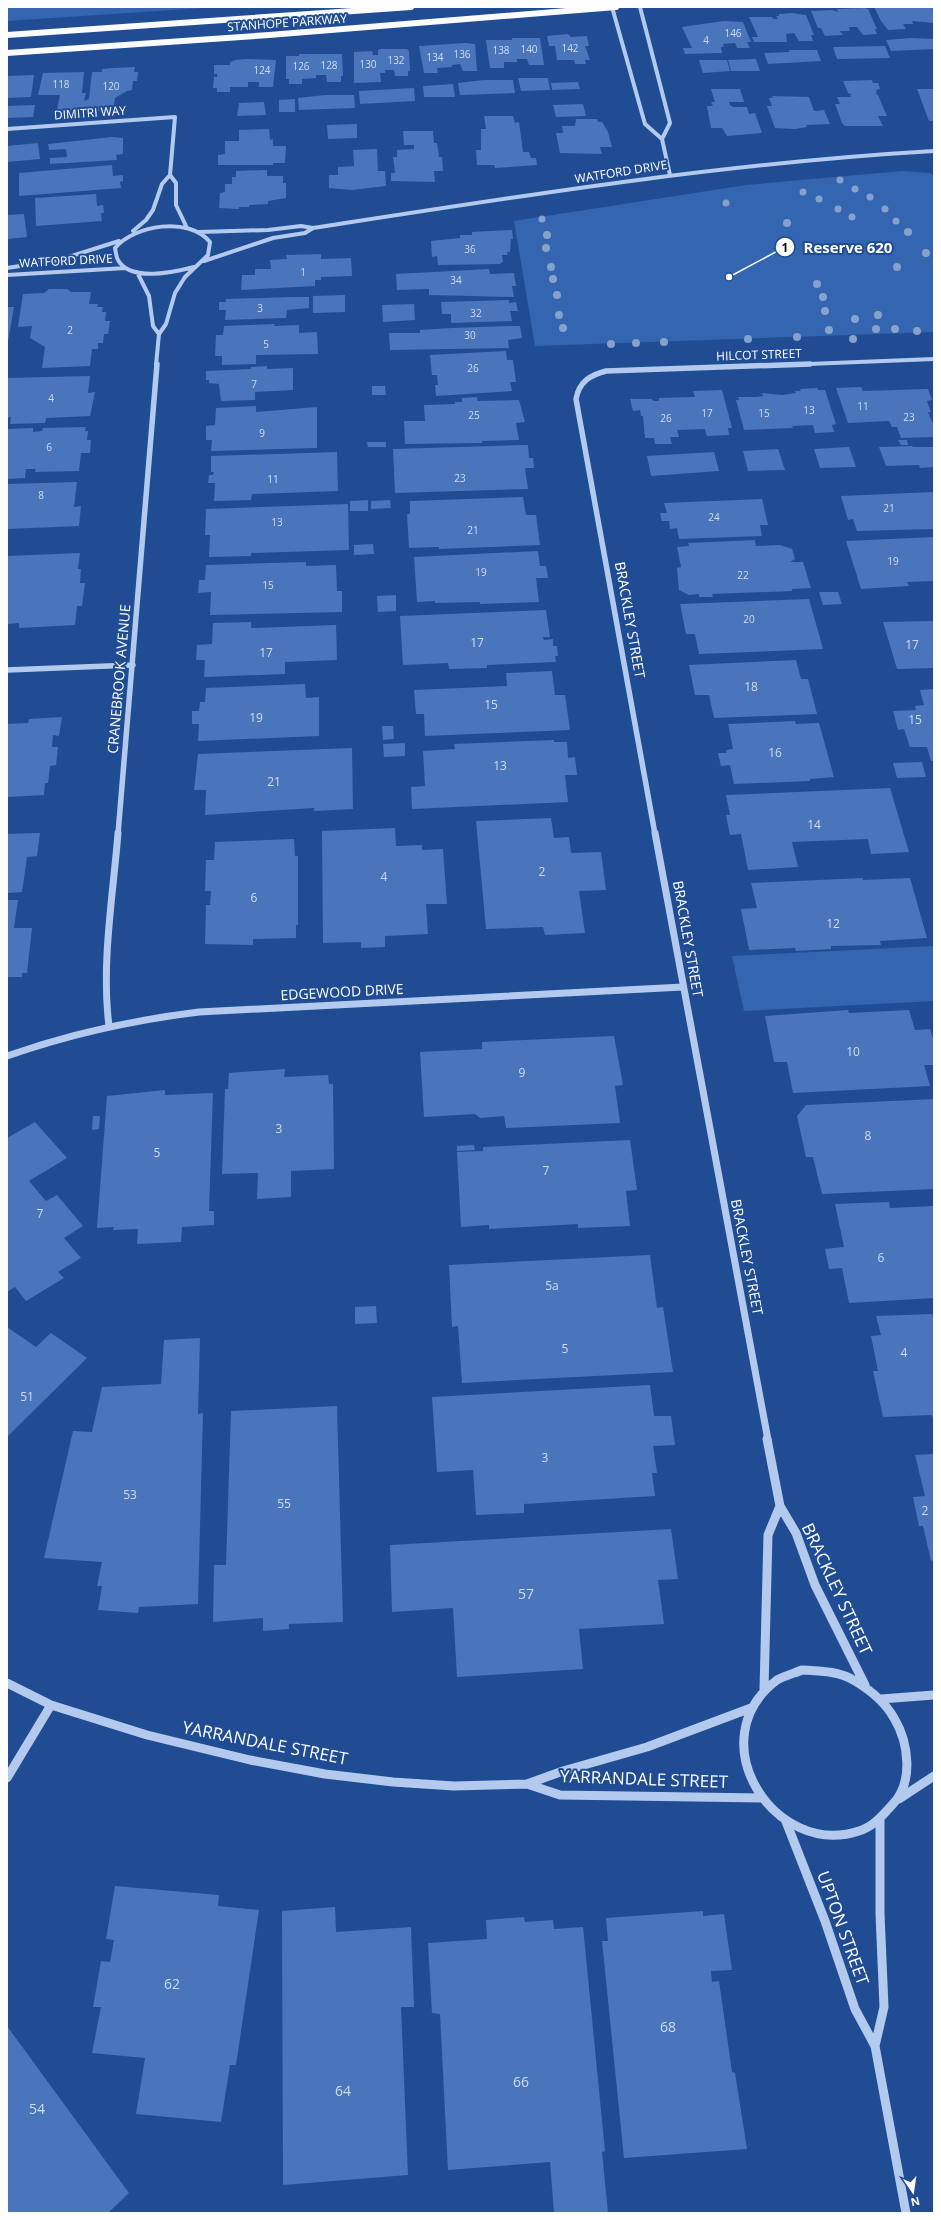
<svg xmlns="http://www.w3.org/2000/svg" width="941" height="2220" font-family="'Open Sans',sans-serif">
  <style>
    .green { fill: #3465b1 }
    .building { fill: #4975ba }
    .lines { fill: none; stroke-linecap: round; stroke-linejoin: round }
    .minor-far3 { stroke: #b3caee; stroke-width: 4 }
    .minor-far2 { stroke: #b3caee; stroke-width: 5.5 }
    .minor-far1 { stroke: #b3caee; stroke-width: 7 }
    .minor { stroke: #b3caee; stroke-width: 9 }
    .major { stroke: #fafcff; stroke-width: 6 }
    .tree { fill: #86a1cc }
    .labels { text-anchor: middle; stroke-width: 4; stroke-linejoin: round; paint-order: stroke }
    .far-number-label { font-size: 10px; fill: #d2dcee }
    .far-street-label { font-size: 12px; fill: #fff; stroke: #204c94 }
    .number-label { font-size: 12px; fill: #d2dcee }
    .street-label { font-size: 14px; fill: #fff; stroke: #204c94 }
    .near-number-label { font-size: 14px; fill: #d2dcee }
    .near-street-label { font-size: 17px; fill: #fff; stroke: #204c94 }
    .leader { fill: none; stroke: #fff; stroke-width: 1.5 }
    .callout-dot { fill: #fff; stroke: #204c94; stroke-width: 1.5 }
    .mark-label { font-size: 12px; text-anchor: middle; font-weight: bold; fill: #111 }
    .callout-label { font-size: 15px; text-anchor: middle; font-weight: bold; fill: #fff; stroke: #204c94; stroke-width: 4; stroke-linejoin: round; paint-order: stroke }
  </style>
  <rect width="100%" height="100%" fill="#204c94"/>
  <path class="green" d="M7,7H218L7,21Z
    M902,171L930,173L934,176V332L535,346L514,221L746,185Z
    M934,946V1001L744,1011L732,956Z"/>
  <path class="building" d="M874,7H932L934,12V23L912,21L913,24H903L906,29L888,30L881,21Z
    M865,8L868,9L877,29H875L877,34L863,35L857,27H849L850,31H840L843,35L825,36L821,28H818L811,11L832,10L838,12L837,9Z
    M792,13L806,15L814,35H811L813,41H799L794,33L786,34L787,42H754L752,37H758L749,17H772L773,19H778L776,16H779V14Z
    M724,21L743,22L751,42H747L750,48H737L735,43L723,44L724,47H721L722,53L685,54L683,48H692L682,27Z
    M568,34L571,37L587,36L589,46H585L590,60H585L586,64H575L574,60H557L555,46H549L547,36Z
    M512,38H540L544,65H529L527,59H517V62H504V68H490L486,40H512Z
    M911,38L934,39V49L891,51L886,40Z
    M465,43L475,44L477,71H463L460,64L452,65V67L437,68L438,73H424L419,46Z
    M885,46L890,58L837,59L833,47Z
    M381,49H407L409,51L410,71H408V76H395L394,70H385V73H380L381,82L354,83V52L372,51L373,55H378V50Z
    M789,50H817L821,61L768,64L764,53L789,52Z
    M299,54H342L343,76H341V82H327L326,75H316V78L302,79V84H289V79H286V56H299Z
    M246,59L276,60L273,87H259V82H248V87H230V92H217V88H213L214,77H217V74H214V65H230V62L235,60Z
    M756,59L760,71H731L728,60Z
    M699,60H727L730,71L703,73Z
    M135,67L134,72H138L137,81H133L132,90L127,91L115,98L113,110L56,114L60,95H38L43,73L84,72L82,93H86L84,101L89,99L92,72H102V69L113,68Z
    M34,75L31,97L7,98V76Z
    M518,78H548L550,90L521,91Z
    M484,80H513L515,93L460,95L458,83Z
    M872,80L873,83H878L880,89L876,90L877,93H875L878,95L887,116H878L883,126H845L842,123L835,104H840L837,97H851L850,95H853L848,93L843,81Z
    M578,82L580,89L552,90L551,83Z
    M453,84L455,97H424L423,86Z
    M414,88L415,101L360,104L359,91Z
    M711,89H740L744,102H729L730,105L733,107H747L749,114L755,113L762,133L727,136L722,128H711L707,106H713L711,102H715Z
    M917,89H934V124L933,121H929Z
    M325,95H354L355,108L299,110L298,98Z
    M772,96L809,97L814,111L824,110L830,124L806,125L807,127L795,129L775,128L767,106H772L769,98H773Z
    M295,99V112H279V100Z
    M264,102L266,115L237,116L239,103Z
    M583,104L586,116L556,117L553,105Z
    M35,105L33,117L7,118V106Z
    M484,116H513L515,123L519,122L523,152H529L531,158H536L537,165L495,168L494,165H477L476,150H481V129H486Z
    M576,119H597L598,122H602L608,132L612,147H600L602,154L560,153L556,133H563L562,126H575Z
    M357,124V138L328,139L327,125Z
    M269,129L270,140L273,139V146H286L285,163H273V165H218V155L225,154V141H239V130Z
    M403,131H433L434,143H437L439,157H442L443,171H434L435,182L391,181V173H395L393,157H397V150L414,149V145H404Z
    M112,137L123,138V154L116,155L117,160L50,164V158L67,157L66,149L49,150L48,144Z
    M38,143L40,159L7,162V146Z
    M377,149L378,171H385L386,186L352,190L329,188V175H338V167L354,166L353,150Z
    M112,165L113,176L123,175V181L120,182L121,188L19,196V173Z
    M267,170V176H283V183H286V198L268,201V204L249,205V207H239V209L219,208L220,193L225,192V184H232V177H236V171Z
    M96,194L97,206L103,205L104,213H101L102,221L36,226L35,198Z
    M24,214L27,237L7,239V215Z
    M512,230L513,239H511L510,252H507L508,255H502L503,262L500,263L501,264L438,265L437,256L432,257L431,241L460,238V235H472V232Z
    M321,254V259L351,258L352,276L321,277V280H315V286L241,290L242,275H255V269H271L270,260L287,259L286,255Z
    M489,269L490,274L514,273L516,286H512L514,297L429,295V289L397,290L396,274Z
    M49,289H67L71,292H91L89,304H98L97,307H103L102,312H106L105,321H110L108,334H104L103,343H98V349H92L90,366L42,368L45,347L30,338L32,326L18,327L23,294L44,293Z
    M345,295V312L313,313V296Z
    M294,297H309V308L287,310L286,318L225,320L226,310H219V302H226V299Z
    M509,300V303L516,302L518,311H510L512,321L451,323V314H442L441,302Z
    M414,304L415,320L383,322L382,305Z
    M7,307H14L8,341H7Z
    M275,324L274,326L299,325V333L317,332L318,354L256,355V364L222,365V356H215L216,335H223L224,326Z
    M513,326H520L522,338L508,340L509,348L390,350L389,333H420V330L452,328Z
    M506,351L507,360H513L516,382H510L512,391L436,396L435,385H438L437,375H432L430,355Z
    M267,366V369L293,368V390L255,392V400L221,401L219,384L209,383V380H206V371L251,369V367Z
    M90,376L88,393L95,392L90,416L46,418L45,423L10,424L11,417L7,418V378Z
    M372,386H385L386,395H372Z
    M861,387L863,391L928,389L932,400L927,401L931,412H928L934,426V437L901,438L897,427H892L889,421L848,423L836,388Z
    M817,388L818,390H825L836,424L832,425L834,432L815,433L813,425L792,426L793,428L744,430L736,400H739L738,397H756L763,396L762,393L782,395L796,393L795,391H801L800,389Z
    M722,390L732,428H728L729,435L707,436L705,429L677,430L679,437H670L672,444H655L654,438H645L643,416H641L640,410L633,411L630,399H652L653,401H659V398L695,397L693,391Z
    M477,397L478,401L519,400L525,422L516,423L519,440L482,441V443L405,444L404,421H425L424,405L455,404V402H462V398Z
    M256,406V412L317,407V448L211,451L212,440H206V426L215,425L216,408Z
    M86,427L85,431H88L87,440H91L90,453H81L79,471L35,472L36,469H26L25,478L7,479V429L33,428V432L42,431L43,428Z
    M898,440H907L908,445H901Z
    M367,442H386V447H368Z
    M528,445L529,458H533L534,468H525L528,489L395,493L393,449Z
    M912,446L913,447H934V467L920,468L919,465L886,466L879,447Z
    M849,447L856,467L820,468L814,449Z
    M778,449L785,470L748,471L743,451Z
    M337,452L338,491L252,494L251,500L214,501L215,483H208L209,475H213L214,472H211V456Z
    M714,452L719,471L651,476L647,456Z
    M77,482L74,507L81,506L79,526L7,529V484Z
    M934,492V529L857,531L853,519L848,520L841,496Z
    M523,497L526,515H536L540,545L439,549V547L409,548L407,514H410V501Z
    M762,499L768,525H760L762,536L679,539L677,528L670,529L669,521H662L660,513H667L664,503Z
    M368,500V511H350V501Z
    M390,500L391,508L371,509V501Z
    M348,504L349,550L251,553V556L209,557L210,535H205L206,509Z
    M934,537V581L907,582L909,586L861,589L846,541Z
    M755,540L756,546L780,545L792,549L795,559L790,562H803L811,588L792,589V591L712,594L713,597H699V594L689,595L679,590L677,568L681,567L677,547L689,546L688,543Z
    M373,544L374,554L354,555V545Z
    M538,551L540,566H546L548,578H536L539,602L480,604V602L435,603V601L417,602L414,557Z
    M80,553L78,569H81L80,583H85L82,606H77L75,625L19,628V623L7,624V556Z
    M306,562V566L336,565L337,591H342V612L210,615L211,592L198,593L199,580H205L206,565Z
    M819,592H838L842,604L823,605Z
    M396,595V611L378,612L377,596Z
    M809,599L823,649L699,654L695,634H686L680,604Z
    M546,610L550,637H543L544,640L553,639V646H557L558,656H555L556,662L487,665V668L449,669L448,663L403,665L400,616Z
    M934,621V668L897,669L883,622Z
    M251,622V628L336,625L337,660L285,662V674L204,677L205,660H196L197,645L212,644L213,623Z
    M796,660L801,679H808L817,714L714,718L709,695H695L689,665Z
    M552,671L555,695H565L570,730L425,736L424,714H416L414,690L507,686L506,673Z
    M305,684L306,698L319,697V736L198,741L199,724H192V711H199L200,702H205L206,688Z
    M934,689V761H931L927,747H910L904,729L898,730L893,711L916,710L915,706L924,705L920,690Z
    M62,717L59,736L53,735L52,747H58L56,765L50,766L48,783H45L44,795L7,797V724L28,723L29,719Z
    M795,721L796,724L819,723L834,777L810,779V781L734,784L730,765L721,766L718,753H727L726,750L733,749L728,724Z
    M382,726H393L394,739L383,740Z
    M554,740V742H567L568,758L575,757L577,775H565L568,802L412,809L411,787L425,786L423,751L455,749L454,744Z
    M405,743V756L384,757L383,744Z
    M352,748L353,809L314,811V808L205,815L206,790H194L198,754Z
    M922,762L926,777L897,778L893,763Z
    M890,788L909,852L871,854L868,839L792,842L798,867L748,870L741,834L730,835L726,815H730L726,795Z
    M551,818L554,838L569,837L571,853L601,852L606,890L579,891L585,933L545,935L543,927L486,929L476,821Z
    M395,828L396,846L422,845V850L443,849L447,904H426L428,934L385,936V947L361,948V942L323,943L322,831Z
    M40,833L37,856L27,857L22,892L7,893V834Z
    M294,839L295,856H298V925H296V938L253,939V945L205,944L206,905H210L211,891H205L206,860H214L215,842Z
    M863,878V880L910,878L927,938L880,941L881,945L831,946V949L796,951L795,948L749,950L741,909L757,908L751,883Z
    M7,900H18L14,928H32L27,973H22V977H7Z
    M848,1010L849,1013L909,1010L915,1030L930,1029L934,1042V1065H924L930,1086L793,1093L787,1062H774L765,1016Z
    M614,1036L623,1085L615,1086L620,1123L506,1128L504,1116L480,1118L475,1114L424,1117L420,1052L482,1049V1042Z
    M285,1069L284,1077L328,1075L329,1084H333L334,1169L291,1171V1197L257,1199L258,1173L222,1174L225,1089H228L229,1073Z
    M165,1090V1095L213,1093L209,1211H214V1225L182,1227L181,1242L137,1244L138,1229L113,1230L114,1227L97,1228L107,1096Z
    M934,1099V1189L822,1194L813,1157H806L797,1116L806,1105Z
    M93,1116H100L99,1129L92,1130Z
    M35,1122L67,1158L29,1181L46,1201L57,1195L83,1226L64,1238L81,1258L58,1272L64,1278L26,1301L15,1287L7,1292V1138Z
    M630,1140L637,1190L626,1191L630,1226L578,1228V1224L489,1229V1225L461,1227L457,1152L483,1151V1147Z
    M474,1145L475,1150L457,1151V1146Z
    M889,1202L890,1208L934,1206V1298L849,1303L842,1268L829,1269L825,1249L844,1247L835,1204Z
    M650,1255L657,1308L663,1307L673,1372L462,1383L458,1326L452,1327L449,1265Z
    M376,1306L377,1323L355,1324V1307Z
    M932,1314L934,1321V1422L932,1415L883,1417L873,1371H878L871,1336L881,1335L876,1316Z
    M7,1327L36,1347L51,1333L87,1358L7,1437Z
    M200,1338L198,1414L203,1413L198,1604L139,1607L138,1613L98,1610L102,1586H97L102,1562L44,1558L73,1431L92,1432L102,1387L161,1384L164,1340Z
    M650,1385L654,1416H671L675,1445L653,1446L657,1473H652L655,1496L524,1504V1513L476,1515L473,1470L437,1472L432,1397Z
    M337,1406L343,1622L289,1624V1629L263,1631V1618L213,1622L214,1565H226L231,1411Z
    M934,1454V1560L931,1561L923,1526H919L913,1497L925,1496L915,1455Z
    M671,1529L678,1579L658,1580L664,1624L579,1629L583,1669L457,1677L453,1608L392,1612L390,1545Z
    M115,1886L219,1895L218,1906L259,1910L236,2065H230L221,2122L136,2114L145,2058L92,2053L101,2007H93L101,1961L110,1962L114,1940L106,1939Z
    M335,1907L336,1932L411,1927L414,2007H401L408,2175L283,2185L282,1911Z
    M703,1911V1916L724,1914L732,1970L711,1971L712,1982L719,1981L732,2072L735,2073L747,2149L624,2158L602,1941H608L606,1918Z
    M524,1917L525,1922L553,1920L554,1929L583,1927L605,2151L602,2152L608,2213H554L550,2162L448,2170L440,2014L432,2013L428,1943L487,1939L486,1920Z
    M7,2026L129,2193L108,2213H7Z"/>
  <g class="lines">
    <path class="minor-far3" d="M612,7L645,124L662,139L670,175
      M640,7L670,123L662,139
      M7,129L175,117L170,175L162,184L153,210L146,220L133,231
      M170,175L176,183V205L187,228
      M199,232L268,230L301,226L313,228C520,196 725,163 934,151
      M204,261L273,238L305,233L313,228
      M7,268L59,260L119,241
      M137,272L149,296L153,326L159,334
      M7,275L126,268
      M156,365L159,334L166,324L175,293L185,277L208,255L210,242C189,216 134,225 115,248C116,252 116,257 118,260C130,282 175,272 194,267
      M783,365L934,359"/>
    <path class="minor-far2" d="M7,670L133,665
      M118,834L157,364
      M655,834L576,399C579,382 590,375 606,371L810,364"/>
    <path class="minor-far1" d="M655,833L768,1440
      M109,1026C101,964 113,896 118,833
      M7,1056C70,1034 133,1020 199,1012L683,987"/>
    <path class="minor" d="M767,1439L780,1506L796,1533L815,1585L865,1685
      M802,1670C820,1671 839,1671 855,1681C870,1690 885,1702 894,1718C909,1743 914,1783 892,1805C883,1815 873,1827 859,1831C774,1859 698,1739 777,1680C784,1676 795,1673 802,1670Z
      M7,1683L51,1705L147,1735L250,1760L325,1774L393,1782L454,1786L527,1784L563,1771L647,1747L751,1708
      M764,1689L768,1535L780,1506
      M881,1699L934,1695
      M7,1778L51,1705
      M527,1784L560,1795L762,1798
      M899,1799L934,1776
      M785,1819L825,1921L855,2009L875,2046L906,2213
      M875,2046L884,2007L880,1914V1820"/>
    <path class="major" d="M7,35L411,7
      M7,53L269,35L616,7"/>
  </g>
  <g class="tree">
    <circle cx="840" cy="180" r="3.5"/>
    <circle cx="855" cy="189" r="3.5"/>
    <circle cx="803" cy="192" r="3.5"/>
    <circle cx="870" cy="197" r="3.5"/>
    <circle cx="819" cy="199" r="3.5"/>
    <circle cx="726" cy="203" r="3.5"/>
    <circle cx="838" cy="209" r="3.5"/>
    <circle cx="885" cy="209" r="3.5"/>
    <circle cx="852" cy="217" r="3.5"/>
    <circle cx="542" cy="219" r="3.5"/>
    <circle cx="896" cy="221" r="3.5"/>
    <circle cx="787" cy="223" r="4"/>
    <circle cx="908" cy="232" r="4"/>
    <circle cx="547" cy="235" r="4"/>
    <circle cx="546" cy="248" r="4"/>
    <circle cx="885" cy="249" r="4"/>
    <circle cx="926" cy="253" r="4"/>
    <circle cx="551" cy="267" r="4"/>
    <circle cx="897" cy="267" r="4"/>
    <circle cx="553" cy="279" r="4"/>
    <circle cx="817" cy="284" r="4"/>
    <circle cx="557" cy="295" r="4"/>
    <circle cx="823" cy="297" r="4"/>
    <circle cx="825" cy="311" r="4"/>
    <circle cx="559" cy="315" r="4"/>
    <circle cx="878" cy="315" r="4"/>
    <circle cx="855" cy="319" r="4"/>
    <circle cx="563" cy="328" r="4"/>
    <circle cx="876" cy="329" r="4"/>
    <circle cx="895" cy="329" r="4"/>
    <circle cx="829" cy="330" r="4"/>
    <circle cx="917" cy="331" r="4"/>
    <circle cx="797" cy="337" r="4"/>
    <circle cx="748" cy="339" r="4"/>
    <circle cx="853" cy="339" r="4"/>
    <circle cx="664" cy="342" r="4"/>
    <circle cx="636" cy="343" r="4"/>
    <circle cx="611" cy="344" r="4"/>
  </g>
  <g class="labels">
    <g class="far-number-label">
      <text x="733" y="37">146</text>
      <text x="706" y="44">4</text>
      <text x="570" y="52">142</text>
      <text x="529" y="53">140</text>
      <text x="501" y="54">138</text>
      <text x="462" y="58">136</text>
      <text x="435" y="61">134</text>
      <text x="396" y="64">132</text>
      <text x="368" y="68">130</text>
      <text x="329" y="69">128</text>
      <text x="301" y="70">126</text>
      <text x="262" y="74">124</text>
      <text x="61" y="88">118</text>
      <text x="111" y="90">120</text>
      <text x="470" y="253">36</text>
      <text x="303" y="276">1</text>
      <text x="456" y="284">34</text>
      <text x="260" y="312">3</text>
      <text x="476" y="317">32</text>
      <text x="70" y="334">2</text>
      <text x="470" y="339">30</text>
      <text x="266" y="348">5</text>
      <text x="473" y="372">26</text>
      <text x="254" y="388">7</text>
      <text x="51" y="402">4</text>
      <text x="863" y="410">11</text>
      <text x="809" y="414">13</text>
      <text x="707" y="417">17</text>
      <text x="764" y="417">15</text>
      <text x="474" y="419">25</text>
      <text x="909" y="421">23</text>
      <text x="666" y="422">26</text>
      <text x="262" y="437">9</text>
      <text x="49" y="451">6</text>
      <text x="460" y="482">23</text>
      <text x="273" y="483">11</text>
      <text x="41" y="499">8</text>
      <text x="889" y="512">21</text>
      <text x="714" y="521">24</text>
      <text x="277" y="526">13</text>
      <text x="473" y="534">21</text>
      <text x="893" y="565">19</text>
      <text x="481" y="576">19</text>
      <text x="743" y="579">22</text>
      <text x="268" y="589">15</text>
      <text x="749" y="623">20</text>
    </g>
    <g class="far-street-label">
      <text transform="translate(287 23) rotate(-4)" y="4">STANHOPE PARKWAY</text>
      <text transform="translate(90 113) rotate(-4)" y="4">DIMITRI WAY</text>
      <text transform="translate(621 172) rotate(-9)" y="4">WATFORD DRIVE</text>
      <text transform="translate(66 261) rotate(-3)" y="4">WATFORD DRIVE</text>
      <text transform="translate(759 355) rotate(-2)" y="4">HILCOT STREET</text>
    </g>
    <g class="number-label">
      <text x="477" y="647">17</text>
      <text x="912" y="649">17</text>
      <text x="266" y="657">17</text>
      <text x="751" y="691">18</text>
      <text x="491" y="709">15</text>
      <text x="256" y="722">19</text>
      <text x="915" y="724">15</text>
      <text x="775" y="757">16</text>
      <text x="500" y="770">13</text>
      <text x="274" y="786">21</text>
      <text x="814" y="829">14</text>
      <text x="542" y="876">2</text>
      <text x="384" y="881">4</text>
      <text x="254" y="902">6</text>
      <text x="833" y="928">12</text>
      <text x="853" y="1056">10</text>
      <text x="522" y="1077">9</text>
      <text x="279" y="1133">3</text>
      <text x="868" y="1140">8</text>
      <text x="157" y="1157">5</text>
      <text x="546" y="1175">7</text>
      <text x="40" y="1218">7</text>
      <text x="881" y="1262">6</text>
      <text x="552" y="1290">5a</text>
      <text x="565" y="1353">5</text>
      <text x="904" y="1357">4</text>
      <text x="27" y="1401">51</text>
      <text x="545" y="1462">3</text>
      <text x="130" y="1499">53</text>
      <text x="284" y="1508">55</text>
      <text x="925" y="1515">2</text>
    </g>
    <g class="street-label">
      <text transform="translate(630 620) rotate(80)" y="5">BRACKLEY STREET</text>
      <text transform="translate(119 679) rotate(-85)" y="5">CRANEBROOK AVENUE</text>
      <text transform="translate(688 939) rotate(80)" y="5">BRACKLEY STREET</text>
      <text transform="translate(342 992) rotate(-3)" y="5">EDGEWOOD DRIVE</text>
      <text transform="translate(747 1257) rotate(79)" y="5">BRACKLEY STREET</text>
    </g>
    <g class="near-number-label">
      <text x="526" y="1599">57</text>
      <text x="172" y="1989">62</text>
      <text x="668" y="2032">68</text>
      <text x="521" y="2087">66</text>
      <text x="343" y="2096">64</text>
      <text x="37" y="2114">54</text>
    </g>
    <g class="near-street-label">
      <text transform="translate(837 1589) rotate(65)" y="6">BRACKLEY STREET</text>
      <text transform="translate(265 1743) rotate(11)" y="6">YARRANDALE STREET</text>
      <text transform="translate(644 1779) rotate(2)" y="6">YARRANDALE STREET</text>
      <text transform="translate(843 1928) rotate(70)" y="6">UPTON STREET</text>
    </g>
  </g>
  <path class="leader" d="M729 277L785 247"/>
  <g class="callout-dot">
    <circle cx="729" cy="277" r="4"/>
    <circle cx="785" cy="247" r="10"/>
  </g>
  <g class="mark-label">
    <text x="785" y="252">1</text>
  </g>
  <g class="callout-label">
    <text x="848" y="253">Reserve 620</text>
  </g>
  <rect width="941" height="2220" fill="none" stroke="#ffffff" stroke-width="16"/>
  <g transform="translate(913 2192) rotate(167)" stroke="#204c94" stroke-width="3" paint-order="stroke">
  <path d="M0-3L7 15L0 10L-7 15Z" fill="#ffffff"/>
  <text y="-6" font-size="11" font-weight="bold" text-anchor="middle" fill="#ffffff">N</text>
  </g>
</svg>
